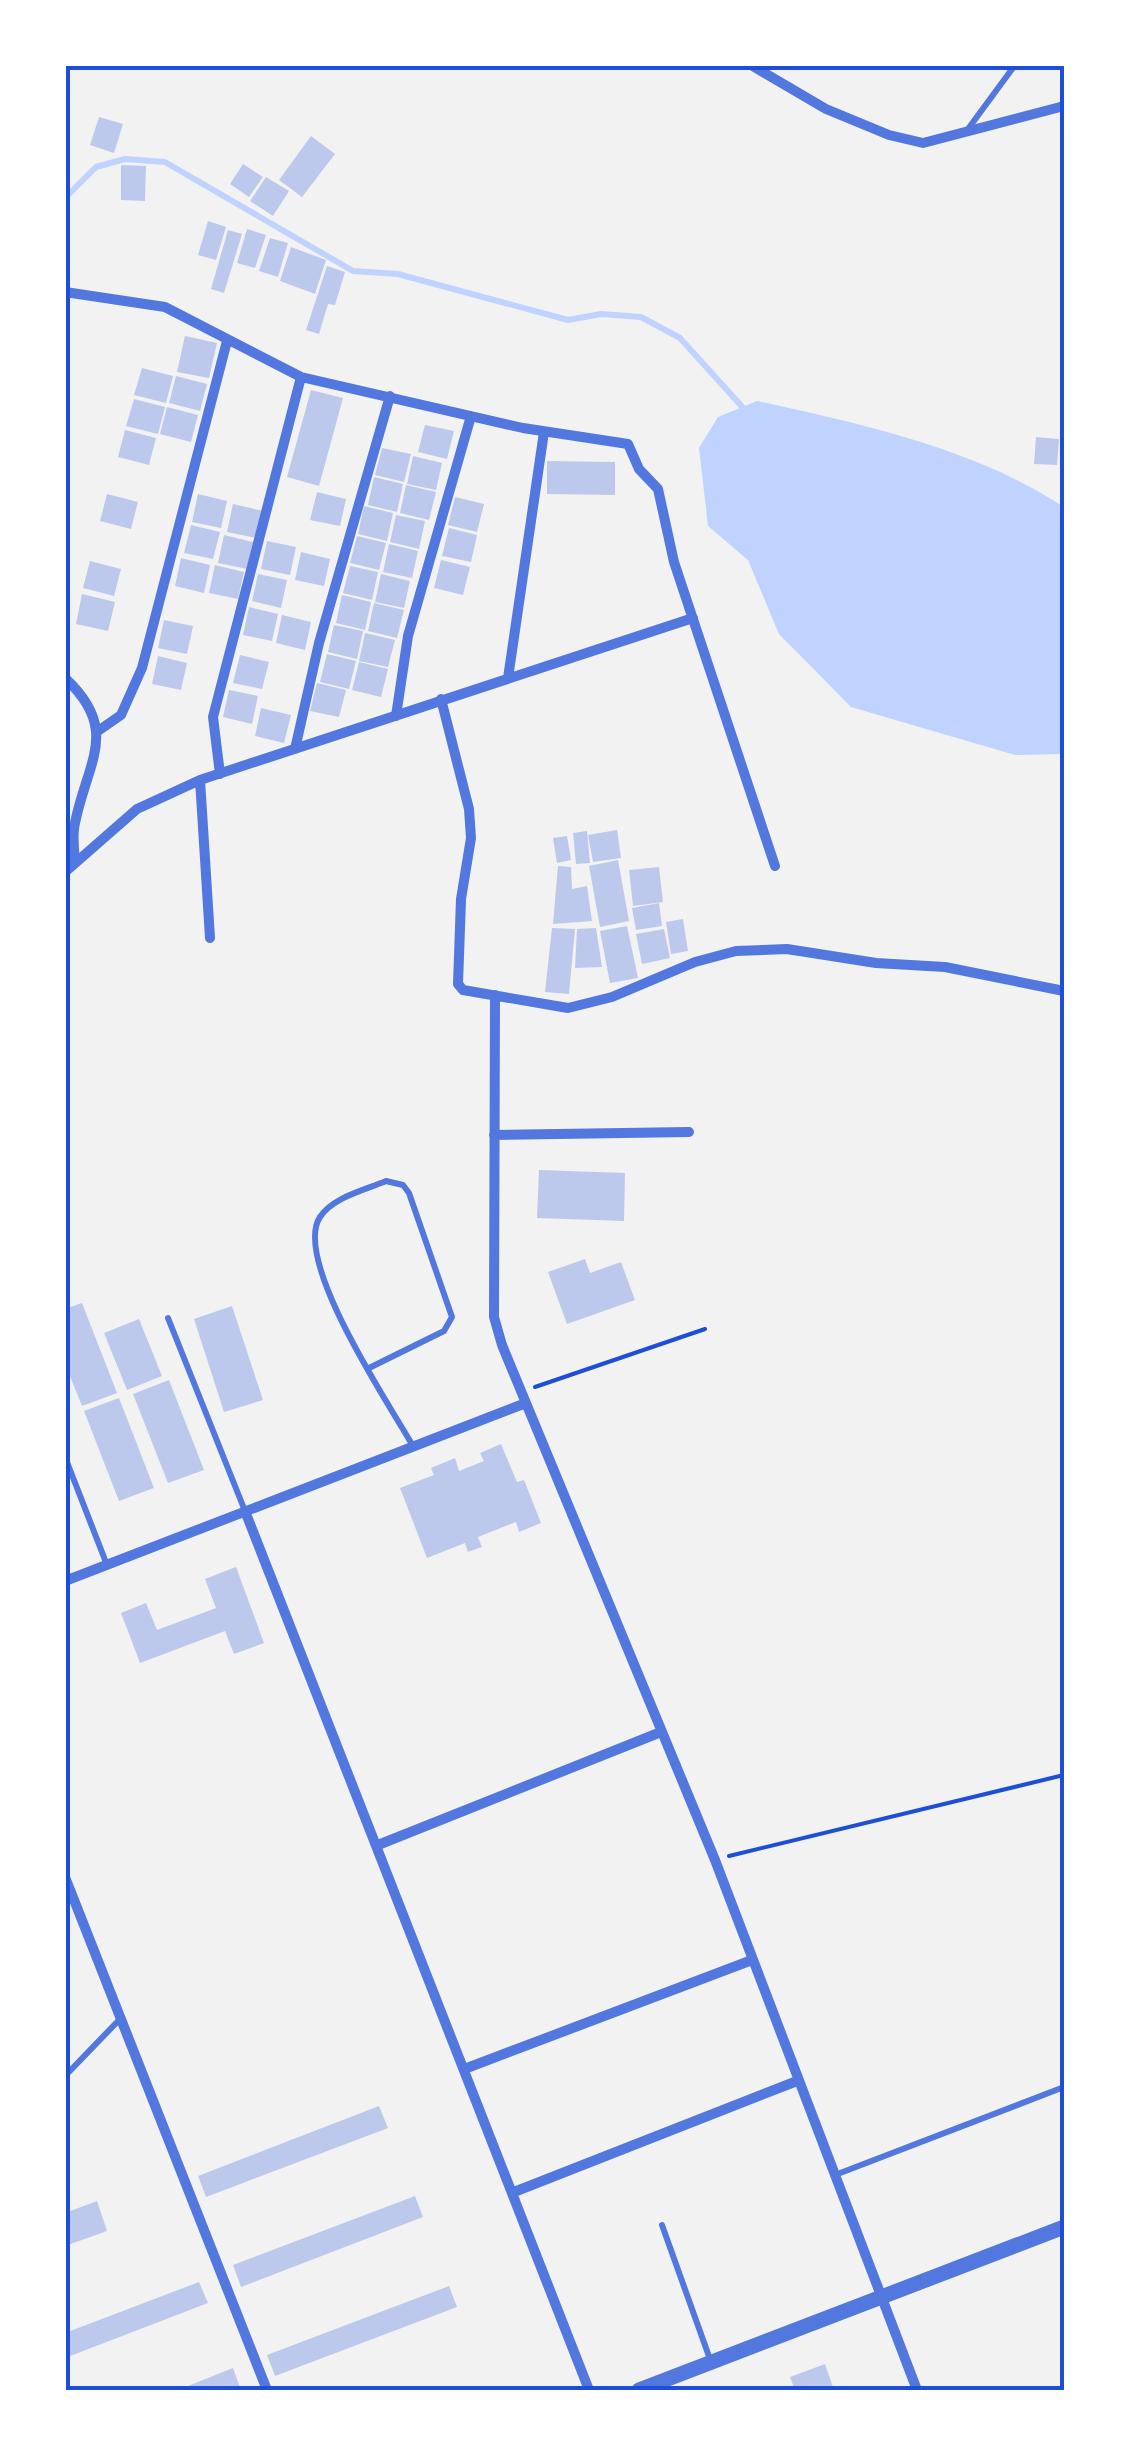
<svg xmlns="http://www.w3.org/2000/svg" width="1129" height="2455" font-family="Mulish,sans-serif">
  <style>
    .water { fill: #bfd3fe }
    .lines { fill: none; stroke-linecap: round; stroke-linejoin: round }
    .stream { stroke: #bfd3fe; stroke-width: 6 }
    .building { fill: #bdc9ec }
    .path { stroke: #1d4ed8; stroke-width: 4 }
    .service { stroke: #5277de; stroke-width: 6 }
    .minor { stroke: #5277de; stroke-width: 10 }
    .tertiary { stroke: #5277de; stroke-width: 15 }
    .neatline { fill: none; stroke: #1d4ed8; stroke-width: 4 }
  </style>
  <rect width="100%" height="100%" fill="#f2f2f2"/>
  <path class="water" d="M757,401C861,424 974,448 1064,507V754L1015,755L851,707L779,634L748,560L708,526L699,448L718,417Z"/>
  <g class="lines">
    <path class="stream" d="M65,198L96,167L125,159L165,162L353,271L398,274L568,320L601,314L641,317L680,338L746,411"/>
  </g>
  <path class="building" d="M99,117L123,124L114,153L90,145Z
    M311,136L335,154L302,197L279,180Z
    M243,164L263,177L249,197L230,184Z
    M121,165L146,166L145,201L121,200Z
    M266,177L289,191L273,216L250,201Z
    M208,221L226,227L216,260L198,255Z
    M247,229L266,235L255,268L237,263Z
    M228,230L242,234L224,293L211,289Z
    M270,238L288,243L278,277L259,271Z
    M291,247L326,260L315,294L280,281Z
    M327,266L345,272L335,305L328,304L319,334L306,330Z
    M185,336L217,343L209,378L177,372Z
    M142,368L173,376L166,403L134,395Z
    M176,376L207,384L200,411L169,403Z
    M311,390L343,398L319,486L287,477Z
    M134,399L165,407L158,434L126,426Z
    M167,407L198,415L191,442L160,434Z
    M425,425L454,431L447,459L418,452Z
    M125,430L156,438L149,465L118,457Z
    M1036,437L1059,439L1057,465L1034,464Z
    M382,448L411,454L404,482L375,475Z
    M413,456L442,463L436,490L407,484Z
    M547,461L615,462V495L547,494Z
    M374,477L403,484L397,512L368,505Z
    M406,485L436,492L429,520L400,513Z
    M317,492L346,499L340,526L310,520Z
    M107,494L138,502L131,529L100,521Z
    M198,494L227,501L221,528L192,522Z
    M455,497L484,504L477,532L448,525Z
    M233,504L263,511L256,538L227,532Z
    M364,506L393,513L387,541L358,534Z
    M396,515L425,521L419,549L390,542Z
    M191,525L220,532L213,559L184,553Z
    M449,528L477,535L471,562L442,556Z
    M224,535L253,542L247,569L218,563Z
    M357,536L386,543L379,570L350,563Z
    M267,541L296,547L290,575L261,569Z
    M389,544L418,551L412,578L383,572Z
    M301,552L330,559L324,586L295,580Z
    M181,558L210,565L204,593L175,586Z
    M441,560L470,567L463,595L434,588Z
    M90,561L121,569L114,596L83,588Z
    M215,565L244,572L238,599L209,593Z
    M350,566L378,572L372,600L343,593Z
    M258,574L287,580L281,608L252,601Z
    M381,574L410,581L404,608L375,602Z
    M82,594L115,602L108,631L76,624Z
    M342,595L371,602L365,630L336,623Z
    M374,603L404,610L397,638L368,631Z
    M249,607L278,614L272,641L243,635Z
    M282,615L311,622L305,650L276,643Z
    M164,620L193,626L187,654L158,648Z
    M334,625L363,631L357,659L328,652Z
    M365,633L395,640L388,667L359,661Z
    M327,654L356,661L349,689L320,682Z
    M240,655L269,662L262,689L233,683Z
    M158,656L187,663L181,690L152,684Z
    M359,662L388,669L381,697L352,690Z
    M317,683L346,690L339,717L310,711Z
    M229,690L258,696L252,724L223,717Z
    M261,708L291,715L284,743L255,736Z
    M617,830L621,858L593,862L588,835Z
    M587,831L590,863L576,864L573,833Z
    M567,836L571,860L557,863L553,838Z
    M618,860L629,921L600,927L589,866Z
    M558,866L571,867L572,889L587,886L592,921L553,924Z
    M659,867L663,902L633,906L629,870Z
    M659,903L662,926L636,930L632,908Z
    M683,919L688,951L671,954L666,922Z
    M627,926L638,978L610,983L600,931Z
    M552,928L575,929L569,994L545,992Z
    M596,928L602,967L575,968L577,929Z
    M664,929L670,958L642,964L636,934Z
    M539,1170L625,1173L624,1221L537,1218Z
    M585,1259L590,1273L621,1262L635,1300L567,1324L548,1272Z
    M82,1303L117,1393L82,1406L65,1364V1309Z
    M232,1306L263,1400L224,1412L194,1319Z
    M139,1319L162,1376L127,1390L104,1333Z
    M169,1380L204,1470L168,1483L133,1394Z
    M119,1398L154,1488L119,1501L84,1411Z
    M501,1444L517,1482L524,1480L541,1523L519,1532L516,1522L478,1537L482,1547L468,1552L465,1543L427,1558L400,1488L434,1475L431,1468L455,1458L459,1471L484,1461L480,1453Z
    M236,1567L264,1643L234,1654L225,1631L140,1663L121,1613L146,1603L157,1630L216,1608L205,1579Z
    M379,2106L388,2128L206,2197L198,2176Z
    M415,2196L423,2217L241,2287L233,2265Z
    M97,2201L107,2231L65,2246V2213Z
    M199,2282L208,2303L65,2358V2333Z
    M449,2286L457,2307L275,2376L267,2355Z
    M825,2364L834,2390H795L790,2377Z
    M233,2368L241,2390H178Z"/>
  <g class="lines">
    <path class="path" d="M535,1387L705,1329
      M729,1856L1064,1775"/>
    <path class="service" d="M968,129L1015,65
      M168,1318L245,1511
      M369,1368L444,1331L452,1317L409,1193L403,1185L386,1181C365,1190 333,1197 320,1217C292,1260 389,1404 413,1446
      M65,1457L107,1565
      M65,2076L120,2019
      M835,2175L1064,2087
      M662,2225L711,2362"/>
    <path class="minor" d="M751,65L826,109L889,135L923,143L1064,106
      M65,292L165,307L301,377L523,428L628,444L639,469L658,489L674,562L775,866
      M65,678C121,730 87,762 75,823C72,835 74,850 75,862
      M508,678L544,432
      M441,699L469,809L471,838L461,899L458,984L463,990L568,1008L612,997L695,962L736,951L787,949L876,963L945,967L1064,991
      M396,716L408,636L471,416
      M98,731L121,715L142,668L227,341
      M295,749L319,643L390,396
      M220,774L213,717L301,377
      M200,780L210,938
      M65,872L137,809L200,780L693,618
      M495,995L494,1317L502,1345L715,1860L917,2390
      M494,1135L689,1132
      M245,1511L589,2390
      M65,1581L526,1403
      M378,1845L661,1732
      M65,1877L267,2390
      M467,2068L752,1960
      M514,2192L797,2081"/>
    <path class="tertiary" d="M639,2390L1064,2227"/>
  </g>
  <rect width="1129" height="2455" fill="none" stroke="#ffffff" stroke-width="135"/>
  <rect x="68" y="68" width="994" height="2320" class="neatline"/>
</svg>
